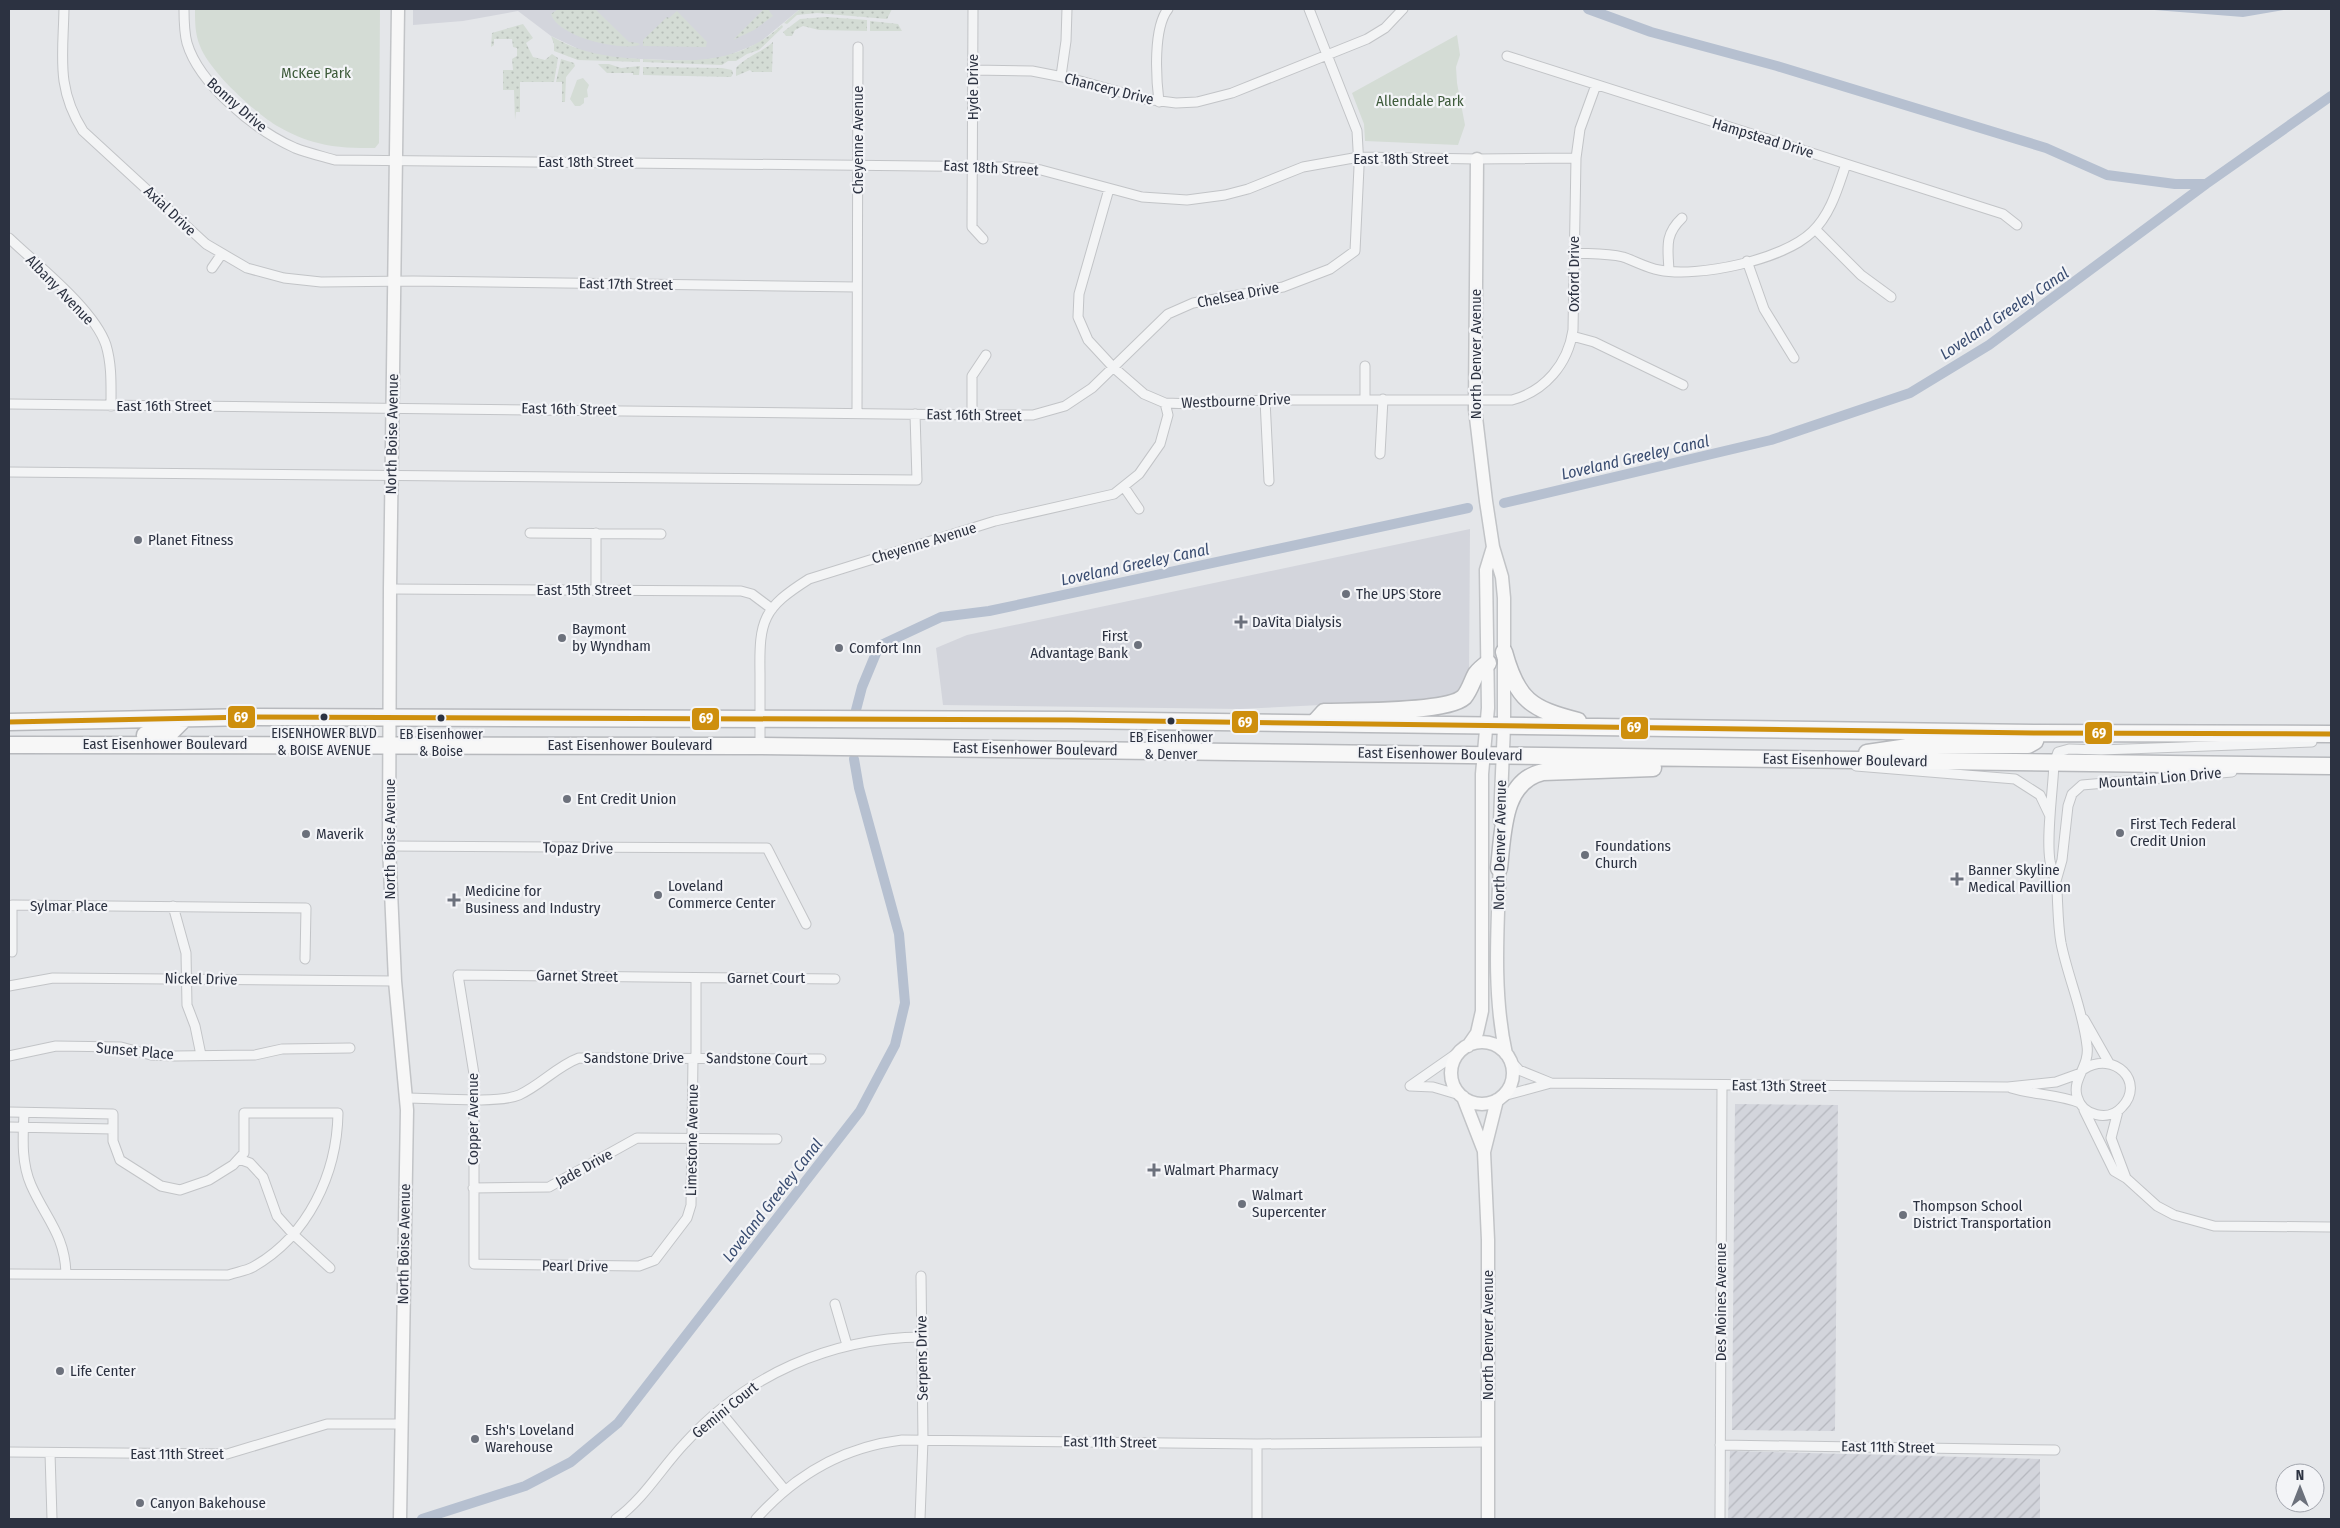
<svg xmlns="http://www.w3.org/2000/svg" width="2340" height="1528" font-family="'Fira Sans Condensed',sans-serif">
  <style>
    .built { fill: #d3d5dc }
    .industrial { fill: url(#industrial-furrows) }
    .grass { fill: url(#grass-dots) }
    .park { fill: #d4dcd5 }
    .water { fill: #b6c0d0 }
    .lines { fill: none; stroke-linecap: round; stroke-linejoin: round }
    .canal { stroke: #b6c0d0; stroke-width: 10 }
    .street-casing { stroke: #c2c4c7; stroke-width: 11 }
    .secondary-casing { stroke: #c2c4c7; stroke-width: 15 }
    .highway-casing { stroke: #b7b9bd; stroke-width: 19 }
    .street { stroke: #f3f4f5; stroke-width: 9 }
    .secondary { stroke: #f7f7f7; stroke-width: 12 }
    .highway { stroke: #f7f7f7; stroke-width: 16 }
    .bus-1-casing { stroke: #f3f4f7; stroke-width: 9 }
    .bus-1 { stroke: #ce8f0d; stroke-width: 5 }
    .poi-dot { fill: #6c717c; stroke: #f3f4f7; stroke-width: 2 }
    .bus-dot { fill: #2c3241; stroke: #f3f4f7; stroke-width: 2 }
    .labels { text-anchor: middle; stroke-width: 4.5; stroke-linejoin: round; paint-order: stroke }
    .bus-label { font-size: 14px; fill: #2c3241; stroke: #f3f4f7 }
    .park-label { font-size: 15px; fill: #3e5b3b; stroke: #f3f4f7 }
    .street-label { font-size: 15px; fill: #2c3241; stroke: #f3f4f7 }
    .poi-label { font-size: 15px; fill: #2c3241; stroke: #f3f4f7; text-anchor: start }
    .water-label { font-size: 16px; font-style: italic; fill: #3a4d71; stroke: #f3f4f7 }
    .line-badge { stroke: #f3f4f7; stroke-width: 2 }
    .badge-label { font-size: 14px; text-anchor: middle; font-weight: bold; fill: #fff }
  </style>
  <defs>
    <pattern id="industrial-furrows" width="10" height="10" patternUnits="userSpaceOnUse" patternTransform="scale(1.25)"><rect width="10" height="10" fill="#d3d5dc"/><path d="M-1 1l2-2M0 10L10 0M9 11l2-2" fill="none" stroke="#b5b7be"/></pattern>
    <pattern id="grass-dots" width="8" height="8" patternUnits="userSpaceOnUse" patternTransform="scale(1.25)"><rect width="8" height="8" fill="#d4dcd5"/><path d="M2 2h.1M6 6h.1" fill="none" stroke="#b6bdb8" stroke-width="1.8" stroke-linecap="round"/></pattern>
  </defs>
  <rect width="100%" height="100%" fill="#e4e6e9"/>
  <path class="built" d="M413,9H800L759,43L727,56L698,61L611,58L587,53L551,36L518,11L463,21L413,25Z
    M1470,529L1469,674L1455,694L1422,700L1240,709L943,705L936,648L967,635Z"/>
  <path class="industrial" d="M1735,1104L1838,1105L1835,1431L1732,1430Z
    M1730,1451L2040,1459V1519H1728Z"/>
  <path class="grass" d="M558,9H595L629,42L638,43L640,45C619,51 558,37 551,14Z
    M764,9H768L773,16L754,30L733,40Z
    M800,9H892L887,19L817,13L797,15L787,24L784,23Z
    M677,11L707,42L706,47L643,46V40L667,17L669,18Z
    M826,17L867,20V31L819,30L803,26L795,30L792,36H786L783,32L800,19Z
    M870,21L898,24L902,31H870Z
    M523,24L533,38L526,43L533,57L545,60L552,54L558,58L554,82H520V112H516L515,120L514,90H503V70H513L512,59L517,56V48L513,47L512,39H494V45L491,47L492,33Z
    M782,25L783,27L759,50L747,54L736,61H728L722,65L643,62V59C696,62 740,63 782,25Z
    M551,36C580,53 607,57 640,59V62L578,60L554,51V44Z
    M773,42L772,72H752L750,70L736,76V68C747,56 761,53 773,42Z
    M561,59L574,63L575,66L566,77L565,102H562V82H556Z
    M598,64H609L621,68L640,66L639,75H633V73H607Z
    M643,67L722,68L732,70L733,74L731,77L643,75Z"/>
  <path class="park" d="M195,9H380L379,143L375,148C356,148 337,148 318,143C305,140 291,134 279,127C255,113 210,72 200,46C195,34 195,22 195,9Z
    M1457,35L1460,55L1456,67L1457,83L1465,125L1458,145L1365,141L1364,124L1352,93Z
    M583,78L589,85L587,90L588,97L584,98V103L580,106H575L570,99L577,80Z"/>
  <path class="water" d="M2142,9H2289L2243,17Z"/>
  <g class="lines">
    <path class="canal" d="M1588,9L1651,32L1777,66L2046,148L2107,175L2175,184H2206
      M1504,503L1771,440L1910,393L1989,345L2206,184L2331,96
      M856,710L862,687L879,646L941,617L989,611L1468,508
      M422,1519L525,1486L571,1462L618,1423L860,1111L895,1045L905,1003L899,934L859,788L854,759"/>
    <g class="street-casing">
      <path id="street" d="M64,9C63,57 56,88 83,131L206,244L247,268L284,278L321,282L413,281L857,287
        M184,9C184,20 184,32 187,43C199,84 256,131 295,148C308,153 321,156 335,160L1020,167L1041,170L1142,197L1187,200L1225,195L1248,189L1303,167L1359,157L1477,159L1576,158
        M973,9L972,227L983,239
        M1507,56L2003,214L2017,225
        M973,70L1032,71L1073,79L1145,99L1176,103L1197,102L1232,93L1367,39L1385,28L1403,9
        M1061,76L1066,41L1067,9
        M1159,102C1156,78 1153,28 1168,9
        M1109,189L1079,294L1078,317L1088,340L1113,367L1144,394L1165,403L1194,404L1265,400H1512C1545,391 1568,364 1573,330L1576,158L1580,129L1596,85
        M1815,229L1861,275L1891,297
        M9,238C36,264 94,309 106,345C112,365 111,386 111,406
        M1574,253C1590,254 1607,253 1623,257C1635,261 1647,268 1659,270C1698,278 1783,260 1812,232C1831,214 1838,187 1846,164
        M1747,261L1764,309L1794,358
        M212,268L221,255
        M1669,271C1668,248 1664,235 1682,218
        M1572,336L1594,342L1683,385
        M1365,366V399
        M1265,400L1269,481
        M9,404L972,415H1033L1065,406L1092,388L1168,314L1193,303L1283,287L1330,269L1355,251L1359,167L1357,131L1309,9
        M857,412L858,47
        M972,415V376L986,355
        M1380,454L1383,399
        M9,472L917,480L915,414
        M1124,487L1139,509
        M530,533L661,534
        M390,589L741,591L752,594L772,609
        M596,590V533
        M760,746C760,721 760,697 760,673C759,620 763,608 809,579L995,521L1114,494L1139,474L1160,444L1168,415L1165,403
        M1856,766L2015,779L2040,795L2050,816
        M389,846L767,848L806,924
        M2056,881L2062,860L2068,806L2072,794L2082,785L2232,772
        M173,906L186,953L187,1005L195,1026L201,1055
        M12,952V905L306,908L305,959
        M9,986L53,978L395,981
        M2084,1019L2109,1063
        M9,1056L56,1046L121,1047L151,1055L175,1056L255,1055L282,1049L350,1048
        M693,1058L691,1205L687,1218L655,1260L639,1266L474,1264V1074L458,975L835,979
        M696,1058V978
        M1510,1060L1519,1070L1551,1083
        M2084,1069C2114,1050 2146,1082 2122,1107C2109,1122 2082,1116 2077,1096C2072,1079 2090,1066 2087,1046C2083,1010 2068,978 2061,943C2058,926 2058,908 2057,891C2056,880 2052,871 2050,861C2046,835 2053,791 2054,763L2058,752L2069,749L2101,750L2312,742
        M1410,1086L1463,1049
        M1410,1086L1433,1087L1460,1095
        M2011,1088C2034,1095 2057,1094 2080,1103
        M1503,1096L1551,1083L2008,1087L2056,1082L2081,1073
        M407,1098C433,1098 498,1104 519,1095C541,1085 557,1066 579,1058L821,1059
        M2084,1110L2114,1171L2126,1178L2157,1206L2174,1215L2214,1226L2331,1227
        M2118,1111L2111,1138L2126,1178
        M9,1112L113,1114V1141L120,1160L161,1186L180,1190L209,1180L233,1165L244,1153V1113H338C337,1174 308,1236 253,1267C246,1271 236,1272 228,1275L9,1274
        M24,1113C23,1137 21,1162 31,1185C46,1219 65,1235 66,1274
        M9,1127L113,1129
        M239,1159L250,1163L263,1177L277,1216L294,1235L330,1268
        M473,1188L549,1187L637,1138L777,1139
        M835,1304L847,1345
        M720,1411L785,1490
        M1720,1445L2055,1450
        M9,1452L227,1454L327,1424H401
        M50,1453L52,1519
        M616,1519C644,1499 662,1467 685,1443C747,1375 830,1338 922,1337
        M756,1519C795,1475 843,1447 902,1440L1257,1444L1488,1442
        M920,1519L923,1440L921,1276
        M1257,1519V1444
        M1720,1519L1722,1085"/>
    </g>
    <g class="secondary-casing">
      <path id="secondary" d="M398,9L390,589L389,846L395,981L407,1110L400,1519
        M1477,159L1475,409L1486,501L1493,547L1502,577L1504,598V726L1500,821
        M1500,859C1498,923 1492,991 1506,1054
        M1451 1073a31 31 0 1 1 62 0a31 31 0 1 1-62 0Z
        M1468,1046L1477,1033L1482,1011V774L1488,708L1486,570L1493,547
        M1463,1097L1484,1151
        M1488,1519V1240L1484,1152L1497,1100"/>
    </g>
    <g class="highway-casing">
      <path id="highway" d="M1504,652C1517,700 1531,709 1578,721
        M9,722L250,717L1071,720L2037,733L2331,734
        M1315,722L1324,712C1350,711 1447,713 1464,697C1470,690 1472,681 1476,674C1479,670 1484,666 1488,663
        M145,735L172,731L184,719
        M9,745L760,746L2331,766
        M1867,753L1922,745H2028L2035,741L2037,733
        M1499,868C1503,834 1502,781 1543,772L1653,768"/>
    </g>
    <use href="#street" class="street"/>
    <use href="#secondary" class="secondary"/>
    <use href="#highway" class="highway"/>
    <g class="bus-1-casing">
      <path id="bus-1" d="M9,722L250,717L1071,720L2037,733L2331,734"/>
    </g>
    <use href="#bus-1" class="bus-1"/>
  </g>
  <g class="poi-dot">
    <circle cx="138" cy="540" r="5"/>
    <circle cx="1346" cy="594" r="5"/>
    <path d="M1238.5 614.5h5v5h5v5h-5v5h-5v-5h-5v-5h5z"/>
    <circle cx="562" cy="638" r="5"/>
    <circle cx="1138" cy="645" r="5"/>
    <circle cx="839" cy="648" r="5"/>
    <circle cx="567" cy="799" r="5"/>
    <circle cx="2120" cy="833" r="5"/>
    <circle cx="306" cy="834" r="5"/>
    <circle cx="1585" cy="855" r="5"/>
    <path d="M1954.5 871.5h5v5h5v5h-5v5h-5v-5h-5v-5h5z"/>
    <circle cx="658" cy="895" r="5"/>
    <path d="M451.5 892.5h5v5h5v5h-5v5h-5v-5h-5v-5h5z"/>
    <path d="M1151.5 1162.5h5v5h5v5h-5v5h-5v-5h-5v-5h5z"/>
    <circle cx="1242" cy="1204" r="5"/>
    <circle cx="1903" cy="1215" r="5"/>
    <circle cx="60" cy="1371" r="5"/>
    <circle cx="475" cy="1439" r="5"/>
    <circle cx="140" cy="1503" r="5"/>
  </g>
  <g class="bus-dot">
    <circle cx="324" cy="717" r="4.5"/>
    <circle cx="441" cy="718" r="4.5"/>
    <circle cx="1171" cy="721" r="4.5"/>
  </g>
  <g class="labels">
    <g class="bus-label">
      <text x="324" y="738">EISENHOWER BLVD<tspan x="324" dy="17">&amp; BOISE AVENUE</tspan></text>
      <text x="441" y="739">EB Eisenhower<tspan x="441" dy="17">&amp; Boise</tspan></text>
      <text x="1171" y="742">EB Eisenhower<tspan x="1171" dy="17">&amp; Denver</tspan></text>
    </g>
    <g class="park-label">
      <text x="316" y="78">McKee Park</text>
      <text x="1420" y="106">Allendale Park</text>
    </g>
    <g class="street-label">
      <text transform="translate(973 87) rotate(-90)" y="5">Hyde Drive</text>
      <text transform="translate(1109 89) rotate(14)" y="5">Chancery Drive</text>
      <text transform="translate(237 105) rotate(41)" y="5">Bonny Drive</text>
      <text transform="translate(1763 138) rotate(17)" y="5">Hampstead Drive</text>
      <text transform="translate(858 140) rotate(-90)" y="5">Cheyenne Avenue</text>
      <text x="1401" y="164">East 18th Street</text>
      <text x="586" y="167">East 18th Street</text>
      <text transform="translate(991 168) rotate(3)" y="5">East 18th Street</text>
      <text transform="translate(170 211) rotate(43)" y="5">Axial Drive</text>
      <text transform="translate(1574 274) rotate(-90)" y="5">Oxford Drive</text>
      <text transform="translate(626 284) rotate(1)" y="5">East 17th Street</text>
      <text transform="translate(60 290) rotate(46)" y="5">Albany Avenue</text>
      <text transform="translate(1238 295) rotate(-11)" y="5">Chelsea Drive</text>
      <text transform="translate(1476 354) rotate(-90)" y="5">North Denver Avenue</text>
      <text transform="translate(1236 401) rotate(-2)" y="5">Westbourne Drive</text>
      <text x="164" y="411">East 16th Street</text>
      <text transform="translate(569 409) rotate(1)" y="5">East 16th Street</text>
      <text transform="translate(974 415) rotate(1)" y="5">East 16th Street</text>
      <text transform="translate(392 434) rotate(-89)" y="5">North Boise Avenue</text>
      <text transform="translate(924 543) rotate(-17)" y="5">Cheyenne Avenue</text>
      <text x="584" y="595">East 15th Street</text>
      <text x="165" y="749">East Eisenhower Boulevard</text>
      <text x="630" y="750">East Eisenhower Boulevard</text>
      <text transform="translate(1035 749) rotate(1)" y="5">East Eisenhower Boulevard</text>
      <text transform="translate(1440 754) rotate(1)" y="5">East Eisenhower Boulevard</text>
      <text transform="translate(1845 760) rotate(1)" y="5">East Eisenhower Boulevard</text>
      <text transform="translate(2160 778) rotate(-5)" y="5">Mountain Lion Drive</text>
      <text transform="translate(390 839) rotate(-90)" y="5">North Boise Avenue</text>
      <text transform="translate(1500 845) rotate(-89)" y="5">North Denver Avenue</text>
      <text transform="translate(578 848) rotate(1)" y="5">Topaz Drive</text>
      <text x="69" y="911">Sylmar Place</text>
      <text transform="translate(577 976) rotate(1)" y="5">Garnet Street</text>
      <text x="766" y="983">Garnet Court</text>
      <text transform="translate(201 979) rotate(1)" y="5">Nickel Drive</text>
      <text transform="translate(135 1051) rotate(5)" y="5">Sunset Place</text>
      <text x="634" y="1063">Sandstone Drive</text>
      <text transform="translate(757 1059) rotate(1)" y="5">Sandstone Court</text>
      <text transform="translate(1779 1086) rotate(1)" y="5">East 13th Street</text>
      <text transform="translate(473 1119) rotate(-90)" y="5">Copper Avenue</text>
      <text transform="translate(692 1140) rotate(-89)" y="5">Limestone Avenue</text>
      <text transform="translate(584 1168) rotate(-29)" y="5">Jade Drive</text>
      <text transform="translate(404 1244) rotate(-89)" y="5">North Boise Avenue</text>
      <text transform="translate(575 1266) rotate(1)" y="5">Pearl Drive</text>
      <text transform="translate(1721 1302) rotate(-90)" y="5">Des Moines Avenue</text>
      <text transform="translate(1488 1335) rotate(-90)" y="5">North Denver Avenue</text>
      <text transform="translate(922 1358) rotate(-91)" y="5">Serpens Drive</text>
      <text transform="translate(725 1410) rotate(-39)" y="5">Gemini Court</text>
      <text transform="translate(1110 1442) rotate(1)" y="5">East 11th Street</text>
      <text transform="translate(1888 1447) rotate(1)" y="5">East 11th Street</text>
      <text x="177" y="1459">East 11th Street</text>
    </g>
    <g class="poi-label">
      <text x="148" y="545">Planet Fitness</text>
      <text x="1356" y="599">The UPS Store</text>
      <text x="1252" y="627">DaVita Dialysis</text>
      <text x="572" y="634">Baymont<tspan x="572" dy="17">by Wyndham</tspan></text>
      <text x="1128" y="641" text-anchor="end">First<tspan x="1128" dy="17">Advantage Bank</tspan></text>
      <text x="849" y="653">Comfort Inn</text>
      <text x="577" y="804">Ent Credit Union</text>
      <text x="2130" y="829">First Tech Federal<tspan x="2130" dy="17">Credit Union</tspan></text>
      <text x="316" y="839">Maverik</text>
      <text x="1595" y="851">Foundations<tspan x="1595" dy="17">Church</tspan></text>
      <text x="1968" y="875">Banner Skyline<tspan x="1968" dy="17">Medical Pavillion</tspan></text>
      <text x="668" y="891">Loveland<tspan x="668" dy="17">Commerce Center</tspan></text>
      <text x="465" y="896">Medicine for<tspan x="465" dy="17">Business and Industry</tspan></text>
      <text x="1164" y="1175">Walmart Pharmacy</text>
      <text x="1252" y="1200">Walmart<tspan x="1252" dy="17">Supercenter</tspan></text>
      <text x="1913" y="1211">Thompson School<tspan x="1913" dy="17">District Transportation</tspan></text>
      <text x="70" y="1376">Life Center</text>
      <text x="485" y="1435">Esh's Loveland<tspan x="485" dy="17">Warehouse</tspan></text>
      <text x="150" y="1508">Canyon Bakehouse</text>
    </g>
    <g class="water-label">
      <text transform="translate(2004 313) rotate(-34)" y="6">Loveland Greeley Canal</text>
      <text transform="translate(1635 457) rotate(-13)" y="6">Loveland Greeley Canal</text>
      <text transform="translate(1135 564) rotate(-12)" y="6">Loveland Greeley Canal</text>
      <text transform="translate(772 1200) rotate(-52)" y="6">Loveland Greeley Canal</text>
    </g>
  </g>
  <g class="line-badge">
    <rect x="227" y="705" width="29" height="24" rx="5" fill="#ce8f0d"/>
    <rect x="691" y="707" width="29" height="24" rx="5" fill="#ce8f0d"/>
    <rect x="1231" y="710" width="28" height="24" rx="5" fill="#ce8f0d"/>
    <rect x="1620" y="716" width="29" height="24" rx="5" fill="#ce8f0d"/>
    <rect x="2084" y="721" width="29" height="24" rx="5" fill="#ce8f0d"/>
  </g>
  <g class="badge-label">
    <text x="241" y="722">69</text>
    <text x="706" y="723">69</text>
    <text x="1245" y="727">69</text>
    <text x="1634" y="732">69</text>
    <text x="2099" y="738">69</text>
  </g>
  <rect width="2340" height="1528" fill="none" stroke="#2c3241" stroke-width="20"/>
  <g transform="translate(2300 1488)"><circle r="24" fill="#f3f4f7" stroke="#a3a6ae"/>
  <path d="M0-4L9 19L0 12L-9 19Z" fill="#6c717c"/>
  <text y="-8" font-size="14" font-weight="bold" text-anchor="middle" fill="#2c3241">N</text>
  </g>
</svg>
